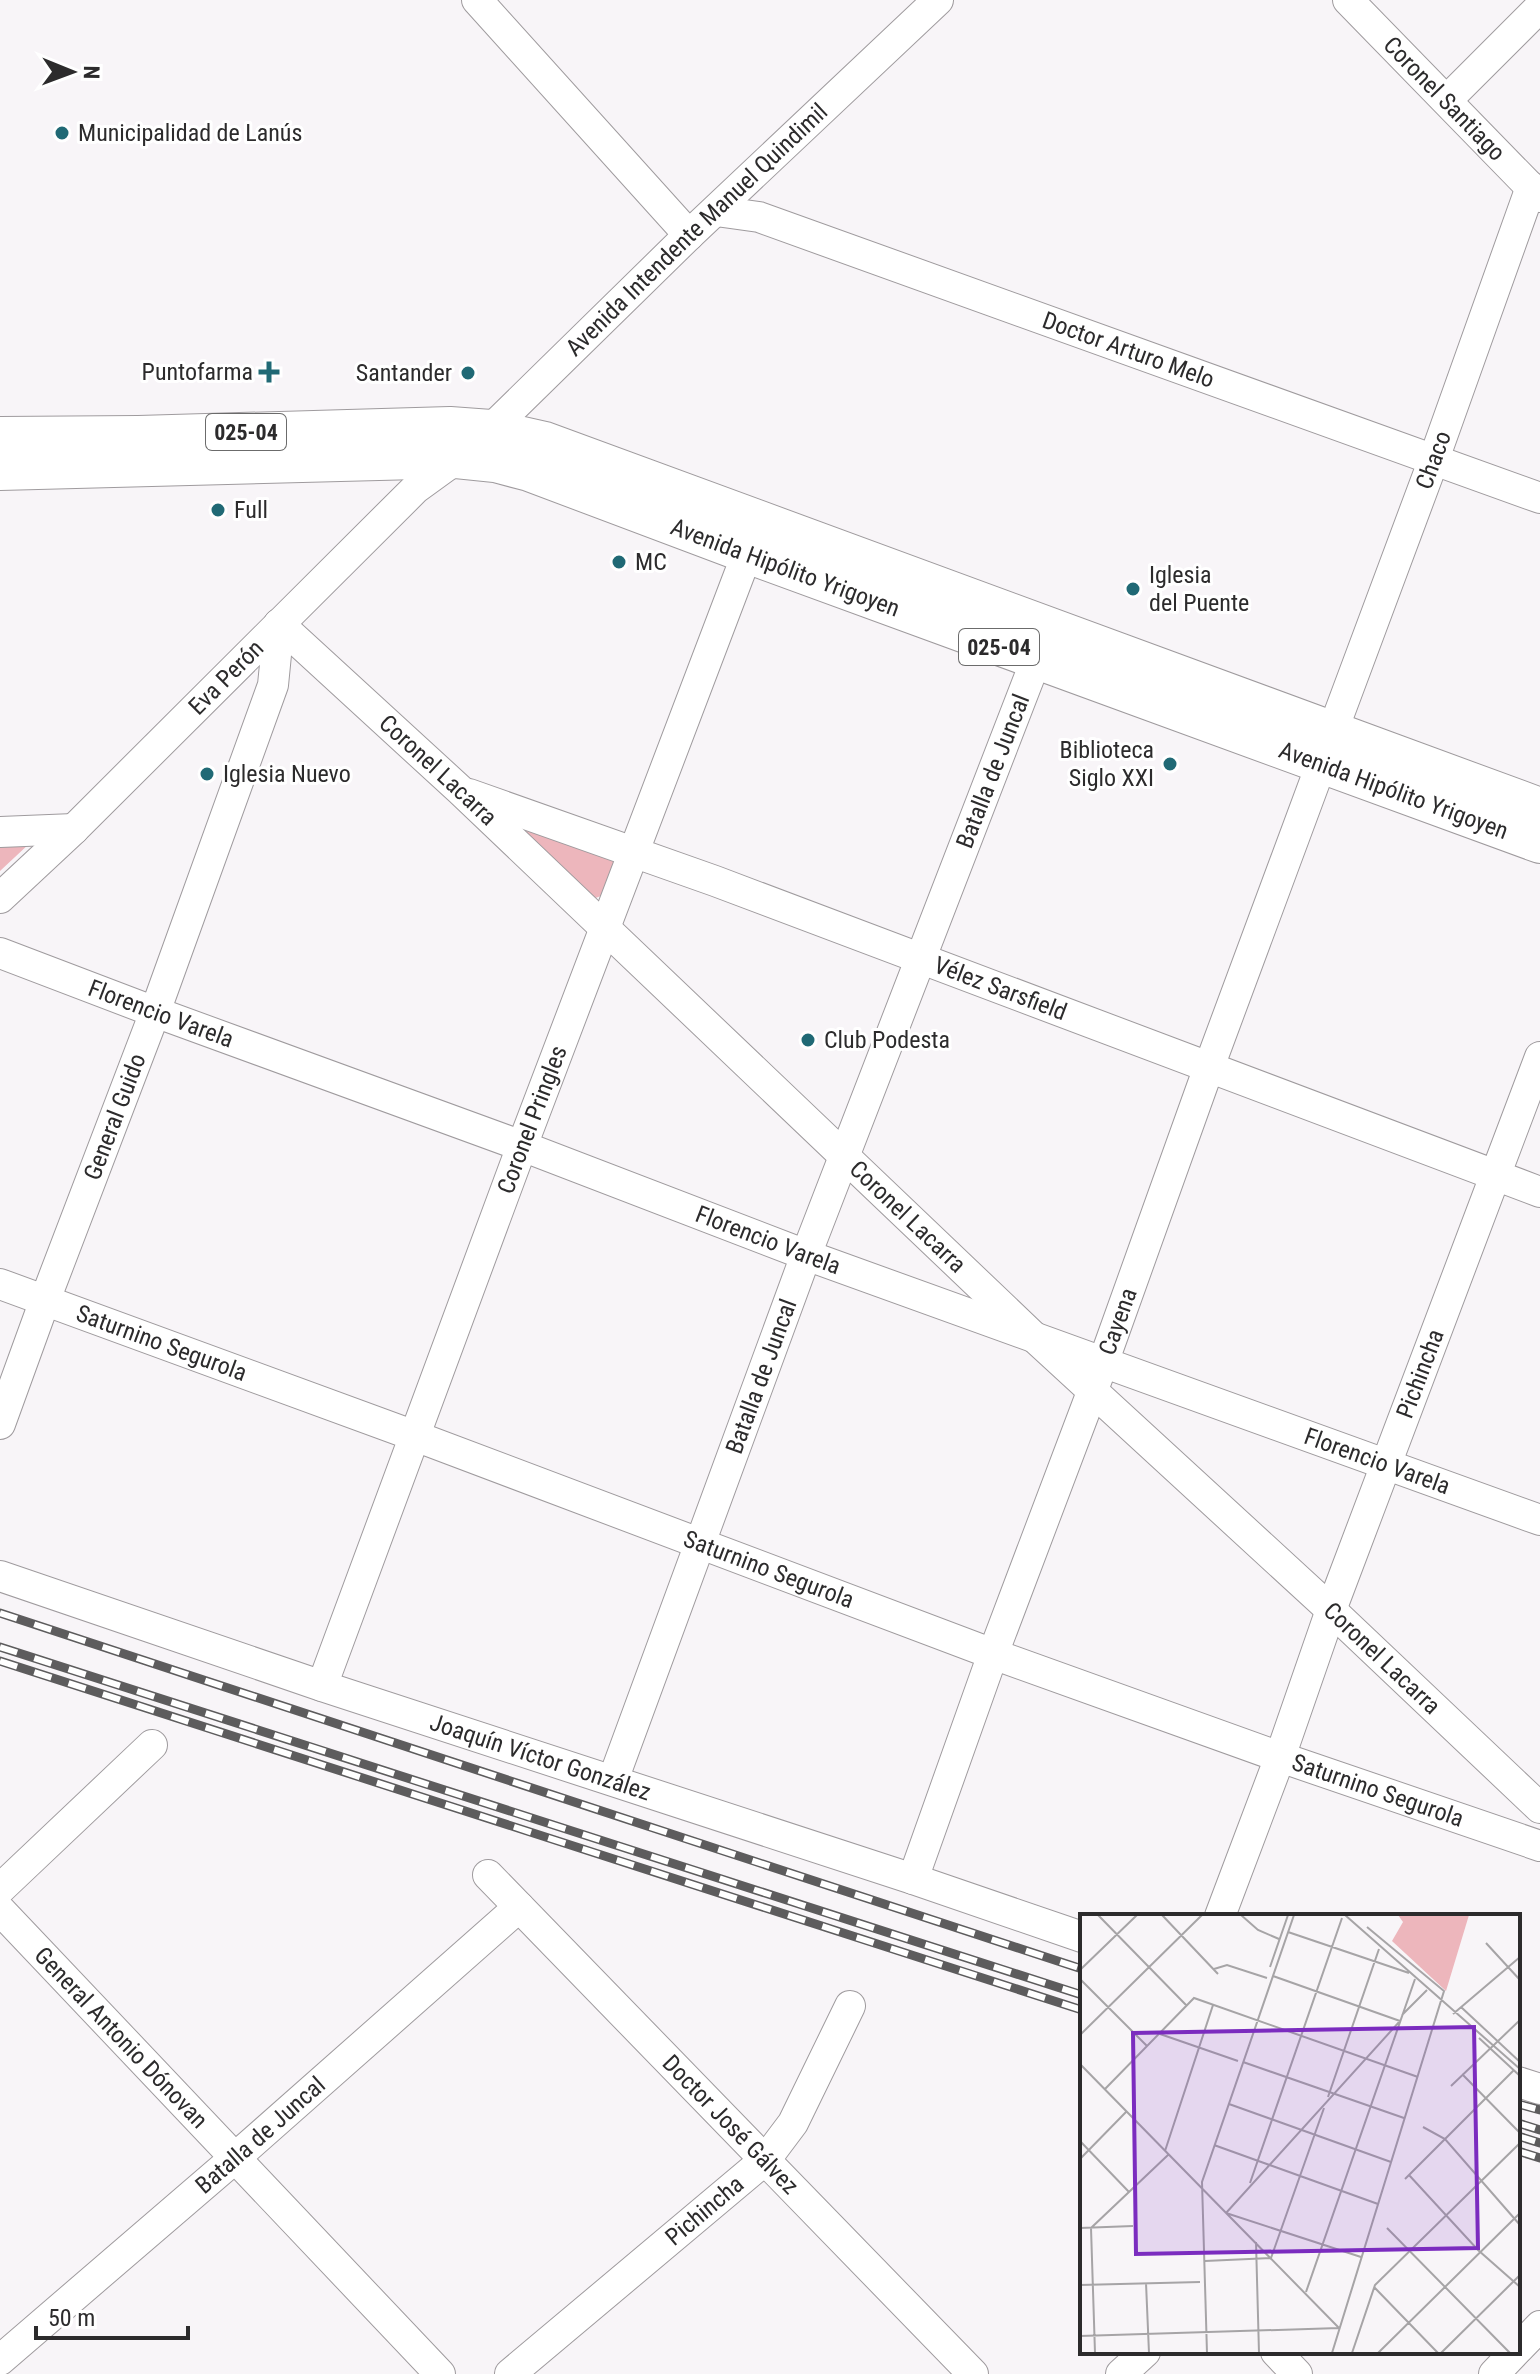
<svg xmlns="http://www.w3.org/2000/svg" width="1540" height="2374" font-family="'Roboto Condensed',sans-serif">
  <style>
    .green { fill: #edb6bc }
    .lines { fill: none; stroke-linecap: round; stroke-linejoin: round }
    .minor-casing { stroke: #9f9b9e; stroke-width: 32 }
    .major-casing { stroke: #9f9b9e; stroke-width: 40 }
    .minor { stroke: #fff; stroke-width: 30 }
    .major { stroke: #fff; stroke-width: 38 }
    .rail-casing { stroke: #5d5c5d; stroke-width: 9 }
    .rail { stroke: #fff; stroke-width: 6; stroke-dasharray: 18; stroke-linecap: butt }
    .poi-dot { fill: #206975; stroke: #fff; stroke-width: 3 }
    .labels { text-anchor: middle; stroke-width: 6; stroke-linejoin: round; paint-order: stroke }
    .shield { fill: #fff; stroke: #6b6b6b; stroke-width: 2 }
    .shield-label { font-size: 22px; font-weight: bold; fill: #2c2b2c }
    .street-label { font-size: 24px; fill: #2c2b2c; stroke: #fff }
    .poi-label { font-size: 24px; fill: #2c2b2c; stroke: #fff; text-anchor: start }
    .inset-road { fill: none; stroke: #a6a4a6; stroke-width: 2 }
    .view { fill: #7b2cbf; fill-opacity: 0.15; stroke: #7b2cbf; stroke-width: 4 }
    .inset-edge { fill: none; stroke: #2c2b2c; stroke-width: 4 }
  </style>
  <rect width="100%" height="100%" fill="#f8f5f8"/>
  <path class="green" d="M526,819L611,851L615,862L601,896L590,900L518,834Z
    M0,843H30L0,871Z"/>
  <g class="lines">
    <g class="minor-casing">
      <g id="minor">
        <path d="M477,0L689,235"/>
        <path id="s1" d="M1348,0L1540,197"/>
        <path d="M1447,100L1540,7"/>
        <path id="s2" d="M716,211L759,217L1540,498"/>
        <path id="s3" d="M279,624L460,790L1035,1338L1331,1610L1540,1808"/>
        <path id="s4" d="M1333,730L1434,459L1531,187"/>
        <path id="s5" d="M469,794L715,881L1540,1192"/>
        <path d="M0,832L74,829"/>
        <path id="s6" d="M0,898L74,829L416,488L456,459L491,429L689,235L938,0"/>
        <path id="s7" d="M0,953L155,1012L522,1146L806,1255L1540,1520"/>
        <path id="s8" d="M0,1284L415,1436L993,1654L1280,1757L1540,1846"/>
        <path id="s9" d="M0,1424L45,1300L155,1012L273,685L279,624"/>
        <path id="s10" d="M0,1576L322,1686L913,1879L1082,1937"/>
        <path id="s11" d="M322,1686L522,1146L747,554"/>
        <path id="s12" d="M613,1780L806,1255L1036,660"/>
        <path id="s13" d="M488,1875L973,2374"/>
        <path id="s14" d="M913,1879L993,1654L1103,1363L1209,1067L1321,765"/>
        <path d="M0,1889L152,1745"/>
        <path id="s15" d="M0,1910L440,2374"/>
        <path id="s16" d="M1220,1916L1280,1757L1331,1610L1540,1057"/>
        <path d="M1518,2082L1540,2089"/>
        <path d="M1518,2349L1540,2326"/>
        <path d="M1276,2352L1297,2374"/>
        <path id="s17" d="M0,2360L235,2158L519,1907"/>
        <path id="s18" d="M510,2374L766,2159L793,2123L850,2006"/>
        <path d="M1121,2374L1145,2352"/>
        <path d="M1494,2374L1515,2352"/>
      </g>
    </g>
    <g class="major-casing">
      <g id="major">
        <path d="M0,436L138,435L450,426L491,429L545,441L1540,807"/>
        <path id="s19" d="M0,471L456,459L495,463L529,472L747,554L1540,844"/>
      </g>
    </g>
    <use href="#minor" class="minor"/>
    <use href="#major" class="major"/>
    <g class="rail-casing">
      <path id="rail" d="M0,1613L1082,1969
        M0,1647L1082,1995
        M0,1661L1082,2010
        M1518,2104L1540,2110
        M1518,2123L1540,2130
        M1518,2136L1540,2143
        M1518,2151L1540,2158"/>
    </g>
    <use href="#rail" class="rail"/>
  </g>
  <g class="poi-dot">
    <circle cx="62" cy="133" r="8"/>
    <path d="M265 360h8v8h8v8h-8v8h-8v-8h-8v-8h8z"/>
    <circle cx="468" cy="373" r="8"/>
    <circle cx="218" cy="510" r="8"/>
    <circle cx="619" cy="562" r="8"/>
    <circle cx="1133" cy="589" r="8"/>
    <circle cx="1170" cy="764" r="8"/>
    <circle cx="207" cy="774" r="8"/>
    <circle cx="808" cy="1040" r="8"/>
  </g>
  <g class="labels">
    <g class="shield">
      <rect x="206" y="414" width="80" height="36" rx="6"/>
      <rect x="959" y="629" width="80" height="36" rx="6"/>
    </g>
    <g class="shield-label">
      <text x="246" y="440">025-04</text>
      <text x="999" y="655">025-04</text>
    </g>
    <g class="street-label">
      <text dy="8" stroke="none"><textPath href="#s1" startOffset="138">Coronel Santiago</textPath></text>
      <text dy="8" stroke="none"><textPath href="#s6" startOffset="966">Avenida Intendente Manuel Quindimil</textPath></text>
      <text dy="8" stroke="none"><textPath href="#s2" startOffset="436">Doctor Arturo Melo</textPath></text>
      <text dy="8" stroke="none"><textPath href="#s4" startOffset="288">Chaco</textPath></text>
      <text dy="8" stroke="none"><textPath href="#s19" startOffset="804">Avenida Hipólito Yrigoyen</textPath></text>
      <text dy="8" stroke="none"><textPath href="#s6" startOffset="316">Eva Perón</textPath></text>
      <text dy="8" stroke="none"><textPath href="#s3" startOffset="216">Coronel Lacarra</textPath></text>
      <text dy="8" stroke="none"><textPath href="#s12" startOffset="1078">Batalla de Juncal</textPath></text>
      <text dy="8" stroke="none"><textPath href="#s19" startOffset="1452">Avenida Hipólito Yrigoyen</textPath></text>
      <text dy="8" stroke="none"><textPath href="#s5" startOffset="566">Vélez Sarsfield</textPath></text>
      <text dy="8" stroke="none"><textPath href="#s7" startOffset="172">Florencio Varela</textPath></text>
      <text dy="8" stroke="none"><textPath href="#s9" startOffset="328">General Guido</textPath></text>
      <text dy="8" stroke="none"><textPath href="#s11" startOffset="604">Coronel Pringles</textPath></text>
      <text dy="8" stroke="none"><textPath href="#s3" startOffset="864">Coronel Lacarra</textPath></text>
      <text dy="8" stroke="none"><textPath href="#s7" startOffset="820">Florencio Varela</textPath></text>
      <text dy="8" stroke="none"><textPath href="#s14" startOffset="594">Cayena</textPath></text>
      <text dy="8" stroke="none"><textPath href="#s8" startOffset="172">Saturnino Segurola</textPath></text>
      <text dy="8" stroke="none"><textPath href="#s16" startOffset="578">Pichincha</textPath></text>
      <text dy="8" stroke="none"><textPath href="#s12" startOffset="430">Batalla de Juncal</textPath></text>
      <text dy="8" stroke="none"><textPath href="#s7" startOffset="1468">Florencio Varela</textPath></text>
      <text dy="8" stroke="none"><textPath href="#s8" startOffset="820">Saturnino Segurola</textPath></text>
      <text dy="8" stroke="none"><textPath href="#s3" startOffset="1512">Coronel Lacarra</textPath></text>
      <text dy="8" stroke="none"><textPath href="#s10" startOffset="570">Joaquín Víctor González</textPath></text>
      <text dy="8" stroke="none"><textPath href="#s8" startOffset="1468">Saturnino Segurola</textPath></text>
      <text dy="8" stroke="none"><textPath href="#s15" startOffset="176">General Antonio Dónovan</textPath></text>
      <text dy="8" stroke="none"><textPath href="#s13" startOffset="348">Doctor José Gálvez</textPath></text>
      <text dy="8" stroke="none"><textPath href="#s17" startOffset="344">Batalla de Juncal</textPath></text>
      <text dy="8" stroke="none"><textPath href="#s18" startOffset="254">Pichincha</textPath></text>
    </g>
    <g class="poi-label">
      <text x="78" y="141">Municipalidad de Lanús</text>
      <text x="253" y="380" text-anchor="end">Puntofarma</text>
      <text x="452" y="381" text-anchor="end">Santander</text>
      <text x="234" y="518">Full</text>
      <text x="635" y="570">MC</text>
      <text x="1149" y="583">Iglesia<tspan x="1149" dy="28">del Puente</tspan></text>
      <text x="1154" y="758" text-anchor="end">Biblioteca<tspan x="1154" dy="28">Siglo XXI</tspan></text>
      <text x="223" y="782">Iglesia Nuevo</text>
      <text x="824" y="1048">Club Podesta</text>
    </g>
  </g>
  <g transform="translate(1080 1914)">
    <rect width="440" height="440" fill="#f8f5f8"/>
    <path d="M318,1H389L366,77L312,27L323,8Z" fill="#edb6bc"/>
    <path class="inset-road" d="M18,1L107,92M82,1L138,60M161,1L178,16L199,25M265,1L440,155M208,18L329,59M406,29L440,66M190,53L208,1M134,55L147,51L187,64M0,56L57,1M0,65L67,132M381,93L440,148M373,100L440,43M322,101L347,76M80,120L158,147M0,121L122,1M399,124L440,162M163,148L324,204M0,150L259,414M382,160L440,219M371,172L440,106M25,175L114,84L338,163M248,183L299,35M149,190L311,248M343,213L365,225L440,311M0,227L49,278M134,231L298,290M85,237L133,91M0,245L46,198M329,261L398,336L440,373M325,265L434,156M170,269L262,4M146,299L320,107L193,62M146,299L281,343M0,314L53,312M307,314L430,439M176,328L179,439M191,344L244,194M125,347L191,344M66,369L69,439M0,371L120,368M294,373L358,439M226,378L335,65M0,422L259,414M15,439L11,314L88,241M127,439L122,268L214,1M252,439L364,77L287,13M272,439L295,371L440,229M298,439L440,299M361,439L440,361"/>
    <path class="view" d="M394,113L398,334L56,340L53,119Z"/>
    <rect width="440" height="440" class="inset-edge"/>
  </g>
  <g transform="translate(72 72) rotate(91)" stroke="#ffffff" stroke-width="6" paint-order="stroke">
  <path d="M0-6L14 30L0 20L-14 30Z" fill="#2c2b2c"/>
  <text y="-12" font-size="22" font-weight="bold" text-anchor="middle" fill="#2c2b2c">N</text>
  </g>
  <path d="M36 2326v12h152v-12" fill="none" stroke="#2c2b2c" stroke-width="4"/>
  <text x="48" y="2326" font-size="24" fill="#2c2b2c" stroke="#ffffff" stroke-width="6" paint-order="stroke">50 m</text>
</svg>
